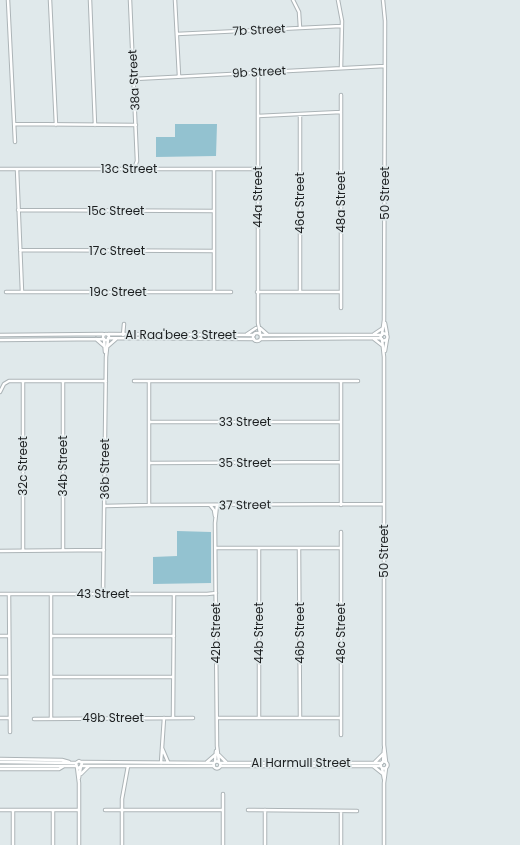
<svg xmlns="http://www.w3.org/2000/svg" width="520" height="845" font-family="Poppins,sans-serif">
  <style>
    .green { fill: #93c2d0 }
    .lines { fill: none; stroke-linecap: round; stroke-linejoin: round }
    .minor-casing { stroke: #acb4b7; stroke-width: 4.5 }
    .minor { stroke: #fff; stroke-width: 2.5 }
    .labels { text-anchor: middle; stroke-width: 3.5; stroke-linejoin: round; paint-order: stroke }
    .street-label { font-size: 12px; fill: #1c1f20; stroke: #e0e9eb }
  </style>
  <rect width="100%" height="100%" fill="#e0e9eb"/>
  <path class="green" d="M175,124H217L216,156L156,157V137H175Z
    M177,531L211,532V583L153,584V557L177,556Z"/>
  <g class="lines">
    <g class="minor-casing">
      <path id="minor" d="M8,0L15,142
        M50,0L56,125
        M90,0L95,125
        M130,0L137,161L134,169
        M175,0L179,76
        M293,0L299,12L300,28
        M338,0L342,21L341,68
        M177,34L341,26
        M258,72V323L260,333
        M134,79L385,66
        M341,95V308
        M258,116L341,112
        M14,124L136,125
        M0,169H257
        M17,169L22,292
        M18,210L214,211
        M20,250L214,251
        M6,292H231
        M214,292V169
        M257,292H341
        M300,292V114
        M385,323L387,334
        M260,328L268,335
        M253 337a4 4 0 1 1 8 0a4 4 0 1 1-8 0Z
        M380.5 337a3.5 3.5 0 1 1 7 0a3.5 3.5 0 1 1-7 0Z
        M103 337a3 3 0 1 1 6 0a3 3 0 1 1-6 0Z
        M108,334L254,335
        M247,334L256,328
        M374,334L383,328
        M382,334L384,320L385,21L383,0
        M0,335L103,334
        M123,335L124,324
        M261,335H382
        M108,338L254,339
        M96,339L104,346
        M104,339L105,352
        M261,339L381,338
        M374,339L383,346
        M382,339L384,357V745L386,762
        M0,340L103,339
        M108,346L116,339
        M385,351L387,339
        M134,381H358
        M0,392L4,384L9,381H106
        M149,422H341
        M149,463L341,462
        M149,505V381
        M210,505L214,510L215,516
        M217,505L215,523L217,746L219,762
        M341,505V381
        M105,506L149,505L384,504
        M341,532V735
        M216,548H341
        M259,548V718
        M299,548L300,718
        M63,550V381
        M0,551L104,550
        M23,551V381
        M0,594H207L216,593
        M9,594L10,732
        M103,594L106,357L108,339
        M0,636H9
        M51,636H174
        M0,677H9
        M51,677H173
        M0,718H9
        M173,718L174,594
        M217,718H341
        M34,719L193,718
        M51,719V594
        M162,748L168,762
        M219,755L226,762
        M0,759L62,760L69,762
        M380.5 765a3.5 3.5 0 1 1 7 0a3.5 3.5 0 1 1-7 0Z
        M213.5 765a3.5 3.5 0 1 1 7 0a3.5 3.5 0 1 1-7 0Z
        M0,762L76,763L79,761L82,763L81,766L79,768L77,767L76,763
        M81,762L214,763
        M207,762L215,755
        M215,762L216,751
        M375,762L383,754
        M383,762L384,749
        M161,763L164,718
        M220,763H382
        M0,766H75
        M82,766H214
        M220,766H381
        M373,766L383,774
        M77,767L79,783V845
        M382,768L384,779
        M0,769H59L64,766
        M81,774L89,766
        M79,778L81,766
        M0,810H79
        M13,810V845
        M105,810H223
        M248,810L357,811
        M53,845V810
        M122,845V799L128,766
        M223,845V794
        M265,845V810
        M341,845V811
        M384,845V783L386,768"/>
    </g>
    <use href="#minor" class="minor"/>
  </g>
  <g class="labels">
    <g class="street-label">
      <text transform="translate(259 30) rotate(-3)" y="4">7b Street</text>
      <text transform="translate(259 72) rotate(-3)" y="4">9b Street</text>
      <text transform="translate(134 80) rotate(-93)" y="4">38a Street</text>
      <text x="129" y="173">13c Street</text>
      <text transform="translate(385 193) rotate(-90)" y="4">50 Street</text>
      <text transform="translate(258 197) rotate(-90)" y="4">44a Street</text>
      <text transform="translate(341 202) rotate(-90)" y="4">48a Street</text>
      <text transform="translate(300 203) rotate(-90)" y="4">46a Street</text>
      <text x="116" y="215">15c Street</text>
      <text x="117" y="255">17c Street</text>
      <text x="118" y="296">19c Street</text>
      <text x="181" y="339">Al Raa'bee 3 Street</text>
      <text x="245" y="426">33 Street</text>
      <text x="245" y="467">35 Street</text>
      <text transform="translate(23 466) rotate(-90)" y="4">32c Street</text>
      <text transform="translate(63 466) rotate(-90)" y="4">34b Street</text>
      <text transform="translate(105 469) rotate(-90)" y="4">36b Street</text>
      <text transform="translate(245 505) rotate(-1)" y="4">37 Street</text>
      <text transform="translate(384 551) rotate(-90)" y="4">50 Street</text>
      <text x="103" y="598">43 Street</text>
      <text transform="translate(216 633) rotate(-90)" y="4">42b Street</text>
      <text transform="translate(259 633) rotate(-90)" y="4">44b Street</text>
      <text transform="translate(300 633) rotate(-90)" y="4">46b Street</text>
      <text transform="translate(341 633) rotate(-90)" y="4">48c Street</text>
      <text x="113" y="722">49b Street</text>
      <text x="301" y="767">Al Harmull Street</text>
    </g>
  </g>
</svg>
